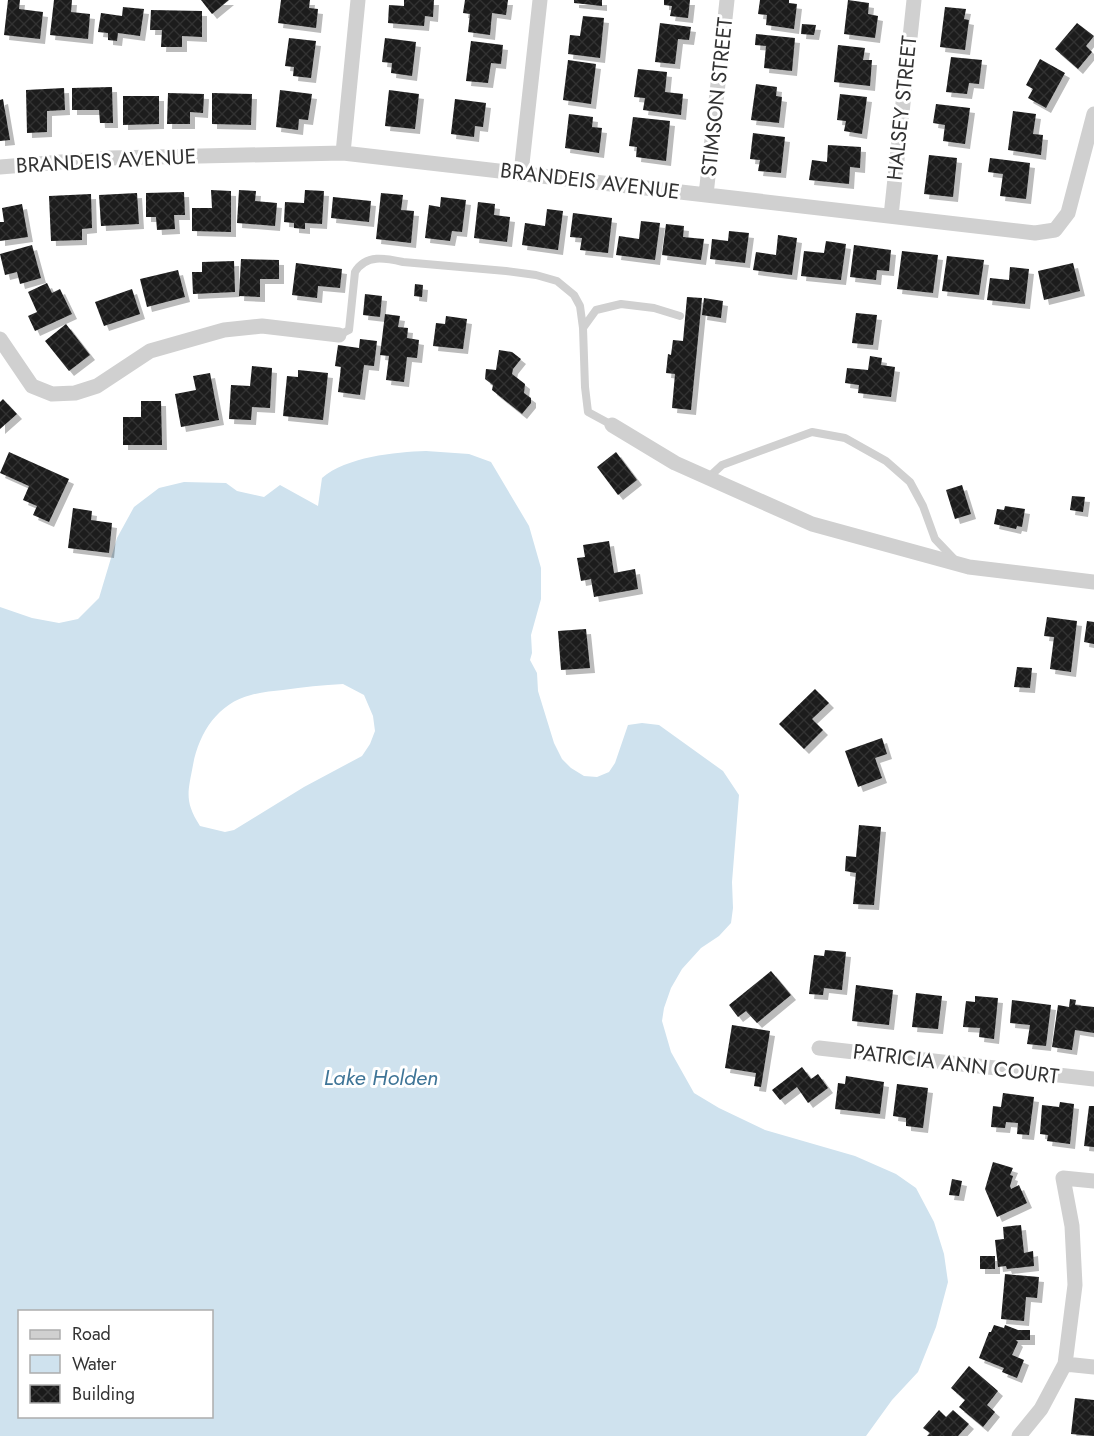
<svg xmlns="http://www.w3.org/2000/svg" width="1094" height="1436" font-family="Jost,sans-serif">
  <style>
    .water { fill: #cfe2ee; fill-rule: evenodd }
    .building { fill: url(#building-cross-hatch); filter: url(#shadow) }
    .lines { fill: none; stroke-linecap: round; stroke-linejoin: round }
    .lane { stroke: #d0d0d0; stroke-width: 8 }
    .street { stroke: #d0d0d0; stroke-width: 15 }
    .labels { text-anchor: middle; stroke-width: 6; stroke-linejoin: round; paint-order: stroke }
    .street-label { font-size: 21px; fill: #333; stroke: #fff }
    .water-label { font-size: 22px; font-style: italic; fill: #3f7597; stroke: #fff }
  </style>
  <defs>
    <pattern id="building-cross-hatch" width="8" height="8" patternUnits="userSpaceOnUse" patternTransform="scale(1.5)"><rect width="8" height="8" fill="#1a1a1a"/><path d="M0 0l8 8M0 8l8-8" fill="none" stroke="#333"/></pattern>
    <filter id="shadow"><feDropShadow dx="5" dy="5" stdDeviation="0" flood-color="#0004"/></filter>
  </defs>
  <rect width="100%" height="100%" fill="#fff"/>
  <path class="water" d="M426,451L469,454L491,462L529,526L541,568V599L531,635L532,653L530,660L537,673L538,691L554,743L562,759L571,768L584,776L597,777L609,772L615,763L628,725L642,723L659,725L723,771L739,795L732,882L733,908L731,923L719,936L701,948L682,969L671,988L664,1008L662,1021L671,1052L694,1093L719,1108L765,1130L855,1156L896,1174L916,1188L934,1222L944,1254L948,1282L936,1327L918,1372L892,1400L866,1436H0V607L32,618L59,623L78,619L99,598L117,538L134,507L159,488L184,482L226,483L237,491L264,497L280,485L318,506L322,478C346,457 395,452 426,451ZM343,684L364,695L373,716L375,731L370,744L362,756L304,787L234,830L225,832L200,826C184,801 188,792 193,765C199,733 218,703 251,695C261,692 273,691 283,690C303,687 323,685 343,684ZM20,1312H212V1416H20Z"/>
  <path class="building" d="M8,0H20L19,9L43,12L40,39L4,35Z
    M54,0H72L71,12L90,14L88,39L50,35Z
    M201,0H229L212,14Z
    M281,0H310L309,8L318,9L316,28L278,23Z
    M404,0H434L433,17L425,16L424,26L388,23L389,5L404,6Z
    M465,0H508L506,15L492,13L490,35L468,32L470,14L463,13Z
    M574,0H602V6L574,3Z
    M664,0H690L688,18L670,16L672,6L664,5Z
    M760,0H789V3L797,4L794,29L766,25L767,15L758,14Z
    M848,0L869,3L868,14L878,16L875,38L844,34Z
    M123,7L144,9L140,36L118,33L117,41L108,40V33L98,32L101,13L122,16Z
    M945,7L966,9L964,19L969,20L965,50L940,47Z
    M151,10L202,11V37L182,36V47H161L162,30H150Z
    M583,16L604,18L600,58L568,54L570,35L580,36Z
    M660,23L691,27L689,40L678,39L675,64L655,62Z
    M1077,23L1094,36L1086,46L1092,52L1078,69L1055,49Z
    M802,24L816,25L814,35L801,34Z
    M756,34L795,38L792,71L764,68L766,46L755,45Z
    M289,38L316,41L311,78L293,76L294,67L285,66Z
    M385,38L416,42L412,76L391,73L392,63L382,62Z
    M471,41L503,45L501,64L491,63L488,83L466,81Z
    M838,45L865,48L863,60H872L870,86L834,82Z
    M951,57L982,60L979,84L969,83L967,94L946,92Z
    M1040,59L1065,73L1046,108L1028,98L1033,89L1026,85Z
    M568,60L596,64L591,104L563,100Z
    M638,69L667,72L665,92L683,94L681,115L643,110L645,98L634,97Z
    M756,84L777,87L776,96L782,97L779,123L751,120Z
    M112,87L113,123H100L99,110H72V88Z
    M64,88L65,110L47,111V132L27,133L26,90Z
    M280,90L312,94L308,120L299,119L298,130L276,127Z
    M389,90L419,94L415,129L385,126Z
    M168,93L204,94L203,113L190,112V124H167Z
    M212,93L252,94L251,125L212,124Z
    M840,94L867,97L862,134L844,131L846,121L837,120Z
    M123,96H159V124L123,125Z
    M3,99L10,140L0,141V100Z
    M455,99L486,103L483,127L475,126L474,137L451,134Z
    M936,104L970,108L965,144L943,141L945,125L933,123Z
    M1013,111L1036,114L1033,134L1043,135L1041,155L1008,150Z
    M569,114L593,117L592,127L602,128L599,153L565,148Z
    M633,117L670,121L666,161L636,157L637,147L629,146Z
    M753,133L785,137L781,173L758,171L760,160L750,159Z
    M828,145L861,147L860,168L850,167L849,184L809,180L812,160L827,162Z
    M929,155L957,158L953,197L924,194Z
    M990,158L1030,163L1026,199L1000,196L1003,174L988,172Z
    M211,190L231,191V232L192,231V208H212Z
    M239,190L256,191L255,201L277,203L275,226L237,223Z
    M305,190L324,191L322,224L305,223V229L294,228V223L284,222L285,202L304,203Z
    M184,192L185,215H174L175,229L157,230L156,217H146V193Z
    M137,193L139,224L101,226L99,195Z
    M381,193L403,195L401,210L414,211L411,243L376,239Z
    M91,194L92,228L82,229V240L51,241L49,196Z
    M333,197L371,201L369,222L331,218Z
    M441,197L466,200L462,232L452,231L450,241L425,238L429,205L440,207Z
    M478,202L495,204L494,215L510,217L507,242L474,238Z
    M22,204L28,237L0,241V222H4L2,208Z
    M547,209L563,211L558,250L522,245L525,223L545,226Z
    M573,213L612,218L608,253L580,250L582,238L570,237Z
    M641,221L660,223L655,260L616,255L619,236L639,239Z
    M666,224L684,226L683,237L704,239L701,260L662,255Z
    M729,231L749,233L745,263L710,259L712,239L728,241Z
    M778,235L797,238L792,275L753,270L756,252L776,255Z
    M826,241L846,244L841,280L801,276L804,251L824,253Z
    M32,245L41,278L20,284L17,272L5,275L0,254Z
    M854,245L891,250L889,271L877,270L876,280L850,277Z
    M902,251L938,255L933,293L897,289Z
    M947,256L984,260L979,295L942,291Z
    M241,259L279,260V279H260V297L239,296Z
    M234,261L235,292L193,294L192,272H202V262Z
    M296,263L342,269L340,288L318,286L317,298L292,295Z
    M1073,263L1080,291L1044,300L1038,271Z
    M1010,267L1029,269L1025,304L987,300L990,278L1009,280Z
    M178,270L185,297L147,307L140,279Z
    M47,283L52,293L60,289L72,314L35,331L28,316L37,312L28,292Z
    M415,284L423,285L422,297L414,296Z
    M132,289L140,314L104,326L95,302Z
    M365,294L382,296L380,317L363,315Z
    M687,297L702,298L691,410L672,408L675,374L666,373L668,354L671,355L673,340L683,341Z
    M704,298L723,301L721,318L702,315Z
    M856,313L877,315L873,345L852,343Z
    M385,314L400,316L398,327L408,328L407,338L419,340L417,358L407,357L404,382L386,380L389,356L380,355Z
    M446,316L467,319L463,349L433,346L436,323L445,324Z
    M66,324L90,355L69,371L45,341Z
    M360,339L377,341L374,366L364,365L360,395L338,392L341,367L335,366L338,345L359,348Z
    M499,350L512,352L521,359L513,369L512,374L525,384L524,393L531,398V403L522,414L492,390L493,385L485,379L486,369L496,370Z
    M870,356L882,358L881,365L895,367L891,397L858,393L859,385L845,383L847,368L868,370Z
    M252,366L272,368L270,408L252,407L251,420L229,419L231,385L250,386Z
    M298,370L328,373L323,420L283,416L287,376L298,377Z
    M210,373L219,420L181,427L175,394L196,390L193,376Z
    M3,399L17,414L0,429V402Z
    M141,401H161L162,445H123V417H141Z
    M9,452L69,479L49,522L33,515L37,506L23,500L29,486L0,473Z
    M616,452L637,480L618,495L597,467Z
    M962,485L971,514L955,519L946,490Z
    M1072,496L1085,497L1083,512L1070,510Z
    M1005,506L1025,509L1022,527L1017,526L1016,529L994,524L997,509L1004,510Z
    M73,508L92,511L91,520L112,523L109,553L68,548Z
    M609,541L614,573L635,569L638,589L594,597L591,579L581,581L577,558L585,557L583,545Z
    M1047,617L1077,621L1071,672L1050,669L1054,637L1044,636Z
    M1087,621L1094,622V644L1084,642Z
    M586,629L590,668L561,670L558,631Z
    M1017,667L1032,668L1030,688L1014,687Z
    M815,689L829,703L812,719L823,730L804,749L779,724Z
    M882,738L887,754L875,758L882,778L858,787L845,751Z
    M859,825L881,827L874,905L853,904L856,873L845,871L846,856L856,857Z
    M825,950L846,952L842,990L824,988L823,995L809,994L814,955L824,956Z
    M771,971L791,995L757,1023L746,1011L738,1017L729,1005Z
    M856,985L893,990L889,1025L852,1021Z
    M916,993L942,996L938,1029L912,1027Z
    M975,996L998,998L994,1039L979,1037L980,1028L963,1027L966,1001L975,1002Z
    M1070,999L1076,1000L1075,1005L1094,1007V1033L1075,1030L1072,1050L1052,1047L1058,1005L1069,1007Z
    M1012,1000L1051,1005L1046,1046L1027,1044L1030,1025L1010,1023Z
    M732,1025L770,1031L761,1087L754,1086L756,1073L725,1068Z
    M802,1067L811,1079L818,1074L828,1088L808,1103L797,1087L780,1100L772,1090Z
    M846,1076L884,1082L880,1114L835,1109L838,1083L845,1084Z
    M897,1084L928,1088L923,1128L906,1126V1118L893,1116Z
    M1003,1093L1034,1097L1029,1135L1017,1134L1018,1123L1006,1122L1005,1128L991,1127L993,1106L1001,1107Z
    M1060,1102L1074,1104L1070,1144L1047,1141L1048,1135L1040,1134L1042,1105L1059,1107Z
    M1089,1106H1094V1147L1084,1146Z
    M993,1162L1013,1168L1010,1175L1013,1176L1010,1186L1011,1189L1019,1185L1027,1203L997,1217L985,1189Z
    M952,1179L962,1181L959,1196L949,1195Z
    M1021,1225L1024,1253L1033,1251L1034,1266L1007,1269L1006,1266L998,1267L995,1240L1004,1239L1003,1227Z
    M980,1256H995V1269H980Z
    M1005,1274L1039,1277L1037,1298L1026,1297L1024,1321L1001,1319Z
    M994,1325L1004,1328L1005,1325L1018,1330H1030V1340H1016L1018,1342L1012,1355L1024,1360L1017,1378L1002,1372L1004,1368L979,1358L989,1332H991Z
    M969,1366L998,1391L987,1405L995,1412L983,1427L959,1407L965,1400L951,1388Z
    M1075,1398L1094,1400V1436L1071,1434Z
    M939,1410L946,1417L953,1410L969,1424L958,1436H927L930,1433L923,1428Z"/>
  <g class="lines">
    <path class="lane" d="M339,335L349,330L355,272C366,254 385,258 403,262L506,271L536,275L557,281L574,295L580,306L583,328
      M612,425L588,412L585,387L583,328L596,310L621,304L654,308L680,316
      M709,477L722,465L812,432L845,438L886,461L910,482L923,506L935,539L956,561"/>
    <path class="street" d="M343,153L358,0
      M0,167L110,158L343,153L1035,233L1055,230L1068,213L1094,114
      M521,173L540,0
      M706,195L727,0
      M891,216L914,0
      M0,339L32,386L52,394L75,393L97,386L150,351L224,330L262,326L339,335
      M612,425L675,463L812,524L969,567L1094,582
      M819,1048L1094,1079
      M1065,1364L1094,1367
      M1019,1436L1041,1409L1065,1364L1075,1285L1072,1226L1063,1178L1094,1181"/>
  </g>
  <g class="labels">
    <g class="street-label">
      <text transform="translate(717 97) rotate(-84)" y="7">STIMSON STREET</text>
      <text transform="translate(902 108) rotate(-84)" y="7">HALSEY STREET</text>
      <text transform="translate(106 161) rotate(-3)" y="7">BRANDEIS AVENUE</text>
      <text transform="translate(590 181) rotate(7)" y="7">BRANDEIS AVENUE</text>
      <text transform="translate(956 1064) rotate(7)" y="7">PATRICIA ANN COURT</text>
    </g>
    <g class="water-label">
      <text x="381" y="1085">Lake Holden</text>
    </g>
  </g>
  <rect x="18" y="1310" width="195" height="108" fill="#ffffff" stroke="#adadad" stroke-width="1.5"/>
  <rect x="30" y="1330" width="30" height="9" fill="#d0d0d0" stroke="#adadad" stroke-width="1.5"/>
  <text x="72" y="1340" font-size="18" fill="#333333">Road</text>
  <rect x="30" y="1355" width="30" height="18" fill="#cfe2ee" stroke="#adadad" stroke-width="1.5"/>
  <text x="72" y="1370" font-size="18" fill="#333333">Water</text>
  <rect x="30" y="1385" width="30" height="18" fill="url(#building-cross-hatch)" stroke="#adadad" stroke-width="1.5"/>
  <text x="72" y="1400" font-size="18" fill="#333333">Building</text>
</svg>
